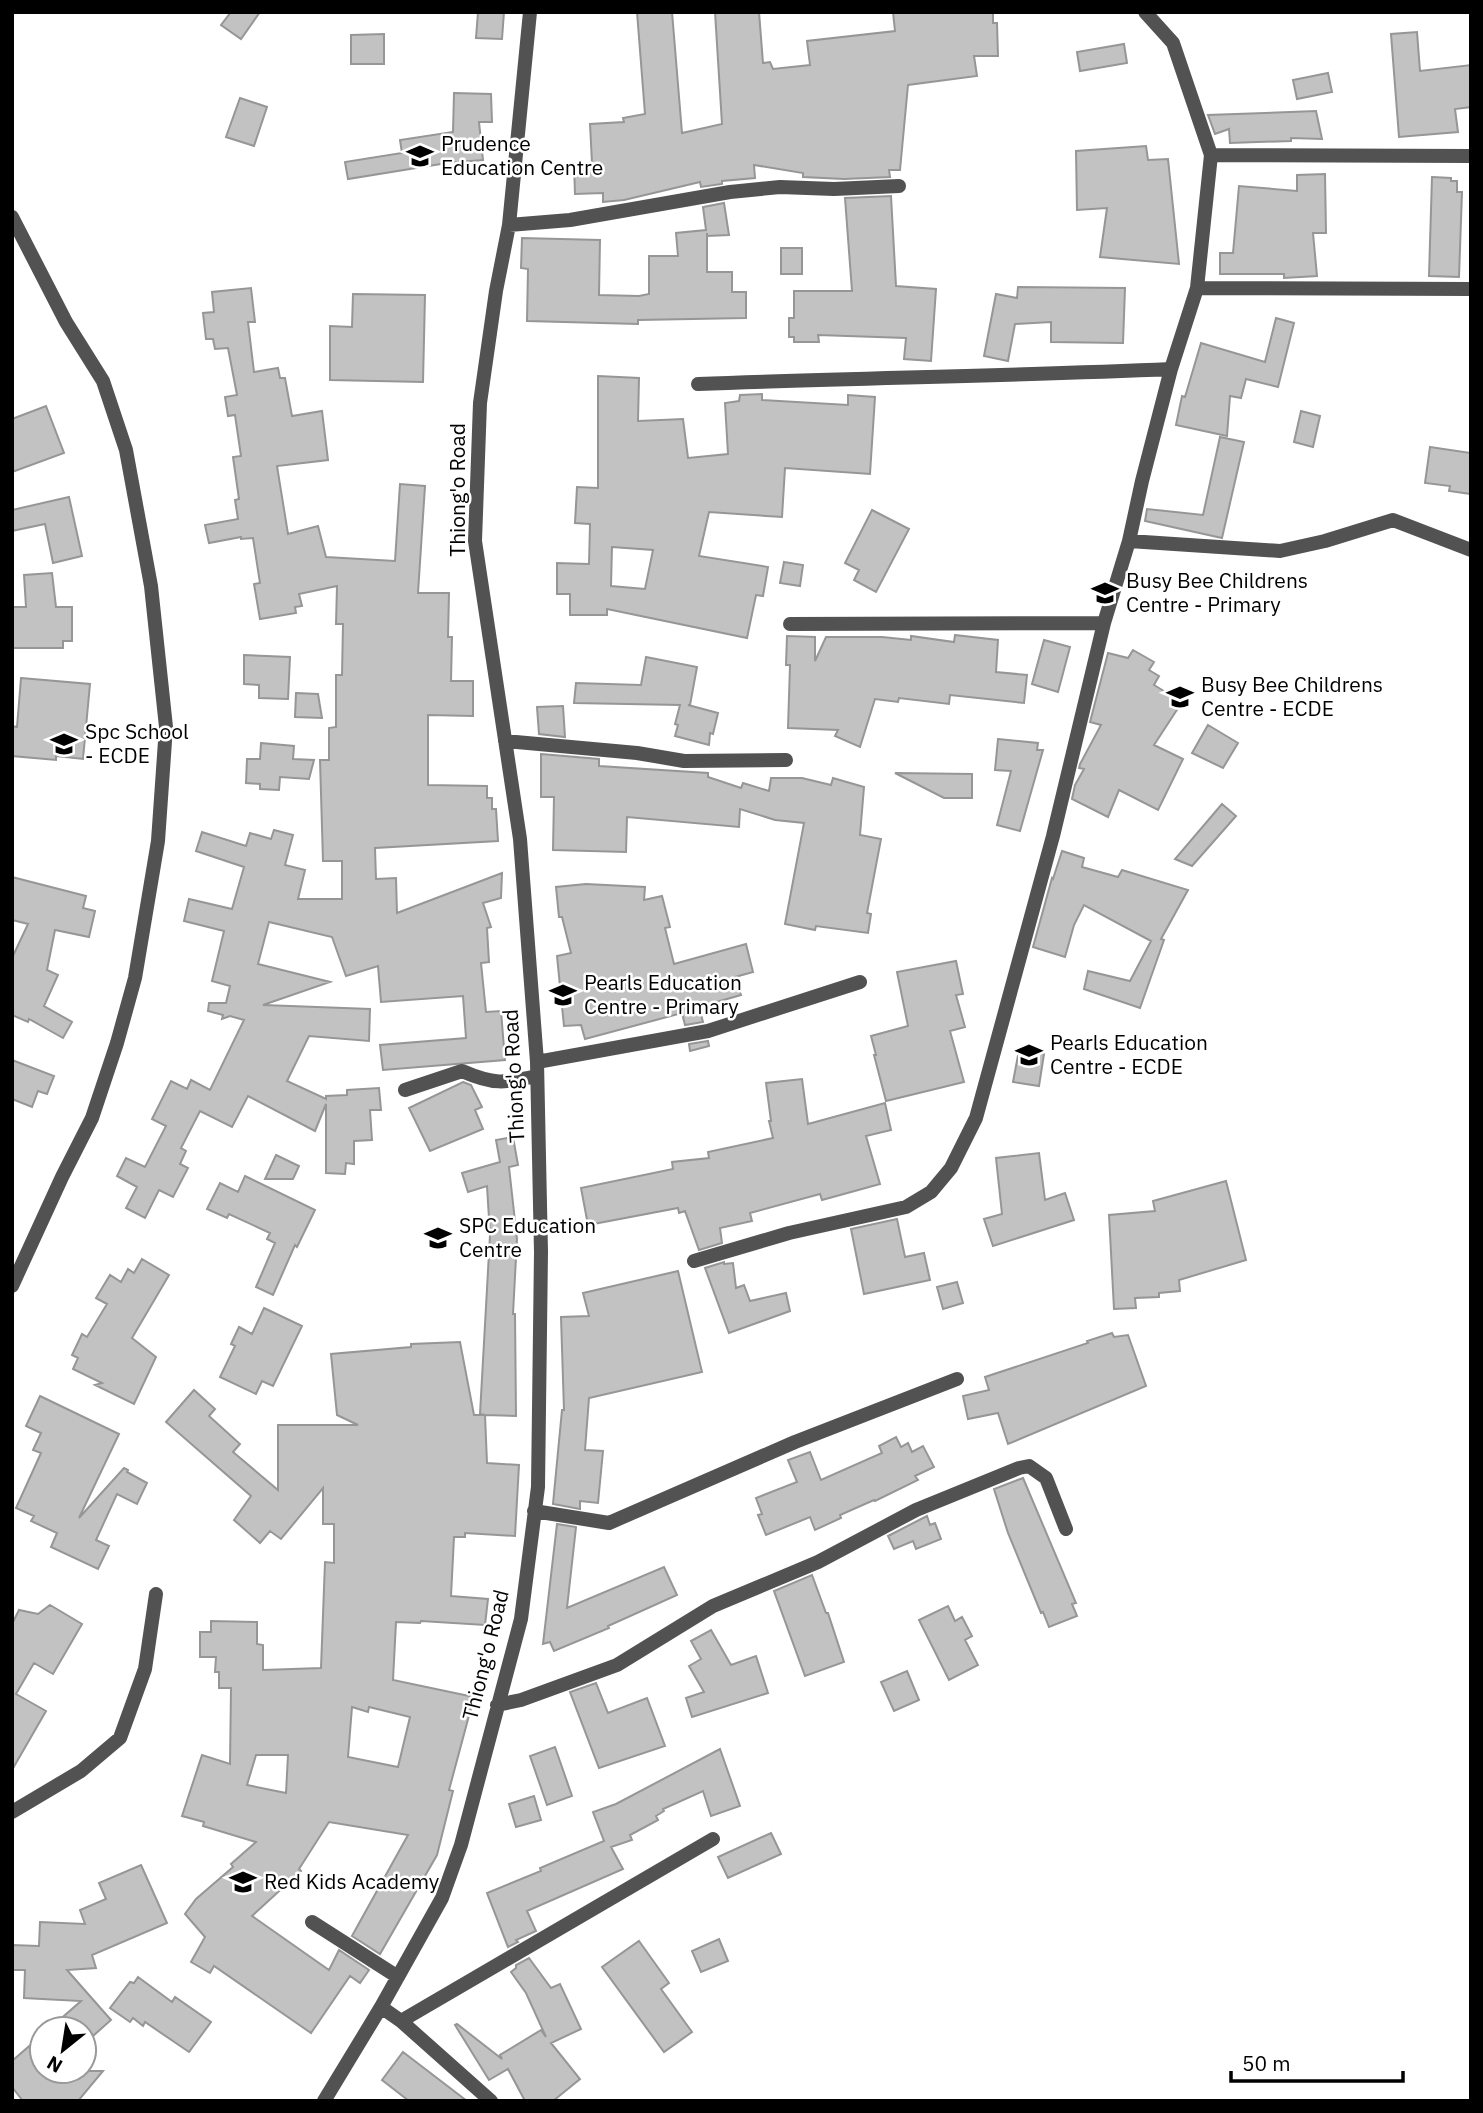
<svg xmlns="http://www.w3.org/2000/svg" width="1483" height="2113" font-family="'IBM Plex Sans',sans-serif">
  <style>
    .building { fill: #c2c2c2; stroke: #969696; stroke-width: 2; fill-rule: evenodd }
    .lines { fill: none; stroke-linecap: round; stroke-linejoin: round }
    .minor { stroke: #525252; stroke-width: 14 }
    .labels { text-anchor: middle; stroke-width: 5; stroke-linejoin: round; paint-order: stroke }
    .poi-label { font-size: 21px; fill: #000; stroke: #fff; text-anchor: start }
    .street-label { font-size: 21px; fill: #000; stroke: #fff }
  </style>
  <rect width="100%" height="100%" fill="#fff"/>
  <path class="building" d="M231,12H260L241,39L221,25Z
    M478,12H504L502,39L476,38Z
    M637,12H672L682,133L722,124L715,12H759L763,63L770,62L773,69L810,65L807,41L895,31L893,12L993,13V23H997L998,56H974L977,76L908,85L900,170H889L890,177L844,179L803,177V173L754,165L755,178L722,181V184L701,187L700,182L624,200L603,202V193L575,194L574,164L592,163L590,124L624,122L623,118L645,114Z
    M1417,32L1420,71L1471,65V107L1455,109L1458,132L1399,137L1391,34Z
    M384,34V64H351V35Z
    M1124,44L1127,63L1080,71L1077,52Z
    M1328,73L1332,92L1297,99L1293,80Z
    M454,93L491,94L492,122H479L483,160L447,163L348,179L345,162L402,153L400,140L453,132Z
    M240,98L267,107L254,146L226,137Z
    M1316,111L1322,139L1291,138V141L1230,143L1229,129L1215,134L1208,115Z
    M1146,146L1148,160L1168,159L1179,264L1100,257L1107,208L1077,210L1076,151Z
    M1325,174L1326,233H1313L1317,276L1284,278V274H1220V253H1233L1239,186L1297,191V175Z
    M1432,177L1451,178V181H1457V192H1462L1459,277L1429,276Z
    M891,196L896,286L936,289L931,361L904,359L906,338L818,335L819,342H794V337H789V318H794V291H852L845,198Z
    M724,203L729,235L707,236V233V272H732V292H746V318L638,320V324L527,321L528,269L521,268L522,238L600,240L599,295L639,296L649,294V256H678L676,233L706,230L703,207Z
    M781,248H802V274H781Z
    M1018,287L1125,288L1123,343L1051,342V322L1015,324L1008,361L984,356L996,294L1017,298Z
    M251,288L255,322H248L254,372L278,368L280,378H285L292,416L322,411L328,460L277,466L288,534L318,526L326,557L395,561L400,484L425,486L418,593H449L448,637H452L451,681H473V716L428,715V785L487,786V798H492V809H496L498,841L375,848L376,879L396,878L397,913L502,873L501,898L483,903L491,927L487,928L489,962L481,963L486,1012L501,1011L505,1060L383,1070L380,1045L466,1038L463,996L381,1002L378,966L346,976L332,937L269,922L258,964L330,982L263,1005L370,1009L369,1041L309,1036L287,1081L326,1099V1096L347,1095V1090L379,1088L381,1110H370L372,1140L354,1141V1164L346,1163L345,1174L326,1173V1104L315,1131L248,1096L232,1127L200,1111L181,1148L186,1151L180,1164L188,1168L173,1197L159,1190L145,1218L126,1208L137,1187L117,1176L126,1158L145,1167L166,1126L152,1119L171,1081L187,1089L191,1080L210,1090L244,1020L230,1016L222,1019L223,1015L208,1011L209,1003H226L230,986L212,981L224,931L184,921L189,899L232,909L244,867L196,851L202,832L246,846L250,833L271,839L274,830L293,835L285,865L305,870L298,899H342V861H323L320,760H329V728L336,727V675H342L343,624H336L337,586L299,594L302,606L295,607L296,613L260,619L254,584L260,583L253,538L241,539V537L209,543L205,525L238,519L235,500L239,499L233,457L241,456L235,415L228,416L225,397L237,395L228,348L215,349L213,339H206L203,313L214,312L212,292Z
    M353,294L425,295L423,382L330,380V326L352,327Z
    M1276,318L1294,323L1278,387L1246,379L1241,398L1230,396L1227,436L1176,425L1182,396L1185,397L1201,343L1265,362Z
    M598,376L639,378L638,421L683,419L688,458L728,454L725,403L739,401L740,395L762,394V400L848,405V395L875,397L870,474L785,468L782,517L709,512L699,556L768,567L763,596L756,595L747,638L607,609V615H570V594H557V563L589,564L590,524L575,523L577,487L598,488ZM612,547L653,550L645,589L611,586Z
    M46,406L64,453L12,472V419Z
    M1301,411L1320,416L1313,447L1294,442Z
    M1220,437L1244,442L1222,538L1145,521L1147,509L1203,515Z
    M1430,447L1471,453V494L1449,491L1450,486L1425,483Z
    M69,497L82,556L53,563L45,524L12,531V510Z
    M872,510L909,529L876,592L854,580L859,570L845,563Z
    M784,562L803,565L800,586L780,583Z
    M52,573L56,607H72V641H63V648H12V607H26L24,575Z
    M955,635L998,640L996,672L1027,675L1024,703L950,695L949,704L899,698L898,702L875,699L860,747L835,736L838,730L788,728L790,665H786L787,636L815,637V661L826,637H882L911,640V636L954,642Z
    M1044,640L1070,647L1058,692L1032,684Z
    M1133,650L1154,662L1149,670L1159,676L1154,685L1182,702L1154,745L1183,759L1158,810L1119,790L1108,817L1072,799L1075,785L1084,769L1079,768L1080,764L1101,725L1090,722L1108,653L1128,658Z
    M244,655L290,657L288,699L259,698V685L244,684Z
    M646,657L697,667L690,705H688L718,713L713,734L710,733L709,745L675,736L678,725L675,724L680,705L574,703L576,683L641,685Z
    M21,678L90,684L83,759L56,756V760L12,756V726L17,727Z
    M296,693L318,694L322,718L295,717Z
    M563,706L565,737L539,734L537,707Z
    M1208,725L1238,743L1223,768L1192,753Z
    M998,739L1038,743L1037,750H1043L1020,831L997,825L1011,771L995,770Z
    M261,743L294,746L293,759L314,760L309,779L280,777L279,790L260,789V784L246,783L247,759H260Z
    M541,754L599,759V766L708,773V777L741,788L743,783L769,791L771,778H802L831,785L833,778L864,787L860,835L881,839L867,913L871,914L868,933L816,926L815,930L785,924L804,823L775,820L740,809L739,827L627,817L626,852L553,850L554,797H541Z
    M895,773L972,774V798H944Z
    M1222,804L1236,816L1192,866L1175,859Z
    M1062,851L1084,858L1082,867L1118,877L1122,870L1188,890L1161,939L1164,940L1140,1008L1084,989L1088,971L1130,981L1151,941L1084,905L1074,925L1065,957L1033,947L1052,878L1053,879Z
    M12,877L86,896L83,908L95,911L89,937L55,930L47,970L58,975L44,1006L72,1022L63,1038L29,1019L28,1022L12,1015V958L28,924L12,920Z
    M586,884L645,887L644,900L662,896L670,927L665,928L674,964L746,944L753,972L735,977L741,995L699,1007L703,1022L685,1025L682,1013L585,1039L581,1025L564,1026L557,956L571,953L562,917H559L556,887Z
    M956,961L963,994L956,995L965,1027L950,1031L964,1082L886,1101L874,1055H876L871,1036L908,1026L897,972Z
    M708,1041L709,1046L690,1051L689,1044Z
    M1019,1050L1044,1054L1039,1086L1013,1082Z
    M12,1060L54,1076L47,1094L38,1091L32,1107L12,1099Z
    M802,1079L808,1124L885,1103L891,1130L866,1136L880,1184L822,1200L820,1194L750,1213L752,1221L720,1228L722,1243L699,1250L685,1211L679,1213L678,1208L588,1225L581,1188L673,1169L672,1162L709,1158L708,1152L773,1138L769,1121H771L766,1083Z
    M463,1082L471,1085L482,1107L475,1110L483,1129L430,1151L409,1108Z
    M513,1137L518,1165L509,1167L517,1239L513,1314H515L516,1416L485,1415L487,1463L519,1465L515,1536L465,1533V1537H454L451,1596L488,1599L485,1625L421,1621L420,1623L396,1622L393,1680L474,1697L449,1790L453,1791L437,1855L380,1954L352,1936L408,1835L329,1822L299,1869L301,1871L252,1916L329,1970L339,1950L369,1970L360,1983L350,1976L311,2033L214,1966L210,1973L191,1962L205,1937L185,1914L196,1899L233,1867L231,1864L256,1842L203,1826L204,1822L182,1816L202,1755L230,1764L231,1688H219V1672H215L216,1657H200V1632H211V1621L257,1622V1644L263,1645V1670L321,1668L325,1562L334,1563V1524H323V1488L281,1539L270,1531L260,1543L234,1520L251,1496L166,1422L194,1390L215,1409L209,1416L240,1444L233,1452L278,1490V1425H358L337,1415L331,1354L411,1347V1344L460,1342L474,1415H485L480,1414L490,1235L487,1186L468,1192L462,1173L500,1162L496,1140ZM352,1707L368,1712L369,1707L410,1717L398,1767L348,1757ZM256,1755H288L286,1793L247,1785Z
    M1039,1153L1045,1200L1065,1193L1074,1220L993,1246L984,1219L1002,1214L996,1158Z
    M276,1155L299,1166L293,1179H265Z
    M245,1176L315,1210L297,1247L295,1245L273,1295L256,1287L275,1243L267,1239L270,1233L229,1214L227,1218L207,1209L220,1183L238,1192Z
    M1226,1181L1246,1260L1179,1280L1180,1291L1159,1293V1297L1135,1298L1136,1308L1114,1309L1109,1215L1155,1211L1153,1201Z
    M897,1219L905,1257L924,1253L930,1280L864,1294L851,1229Z
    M142,1259L169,1275L132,1338L156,1357L134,1404L95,1385L102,1383L73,1369L78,1358L72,1355L82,1334L87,1337L107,1304L96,1298L110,1275L121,1282L128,1269L134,1273Z
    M724,1262V1264L733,1263L736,1288L744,1285L750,1301L786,1293L790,1311L729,1333L705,1268Z
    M678,1271L702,1372L589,1398L585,1450L603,1451L598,1503L580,1501V1509L553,1504L562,1410H564L561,1317L589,1316L583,1293Z
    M957,1282L963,1303L943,1309L937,1287Z
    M264,1308L302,1326L273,1386L262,1381L256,1394L220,1377L235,1346L231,1344L239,1327L252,1334Z
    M1112,1333L1114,1337L1128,1335L1146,1386L1008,1444L998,1413L968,1419L963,1396L989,1390L985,1377L1088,1343L1087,1341Z
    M40,1396L119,1434L79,1518L124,1468L128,1470L127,1472L147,1483L137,1504L117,1494L96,1540L109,1546L98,1569L51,1547L57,1533L31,1521L34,1516L16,1508L41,1453L33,1450L41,1433L26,1426Z
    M896,1437L901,1447L908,1443L912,1452L923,1446L934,1467L915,1476L918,1480L875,1501L874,1500L840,1515L841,1518L815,1530L810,1517L766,1535L758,1515L762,1514L756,1498L797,1482L788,1460L810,1452L821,1480L882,1453L879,1446Z
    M1023,1478L1076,1603L1072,1604L1077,1616L1049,1627L1043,1612L1041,1613L1008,1533L994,1489Z
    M927,1516L930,1525L935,1523L941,1539L916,1549L913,1541L894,1549L888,1536Z
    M557,1524L576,1527L567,1608L664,1567L677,1595L608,1626L609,1628L554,1651L550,1642L543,1644Z
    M812,1575L826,1613H828L844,1662L805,1676L774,1591Z
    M50,1605L82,1624L53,1674L34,1663L16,1694L46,1711L12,1770V1624L19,1610L38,1614Z
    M948,1606L955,1621L962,1617L972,1636L965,1640L978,1665L949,1680L919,1620Z
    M711,1630L731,1665L756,1656L768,1693L692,1717L686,1698L704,1692L689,1666L701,1659L691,1641Z
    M907,1671L919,1700L894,1711L881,1682Z
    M596,1683L608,1713L647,1698L665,1746L599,1768L570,1692Z
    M555,1747L572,1796L547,1805L530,1756Z
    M720,1749L740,1806L711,1816L703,1791L663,1809L664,1811L656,1816L658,1820L630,1835L632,1840L611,1847L623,1869L527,1911L536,1931L516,1940L518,1942L508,1947L487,1893L541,1871L540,1868L604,1841L593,1812L616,1804Z
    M534,1796L541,1820L516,1827L509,1804Z
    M771,1833L781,1854L728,1878L718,1857Z
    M141,1865L167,1923L92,1955L96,1968L67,1970L111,2020L84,2044V2029H49L81,2001L24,1998L25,1970H12V1945L39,1946L40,1922L85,1924L80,1910L106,1899L99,1883Z
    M719,1939L728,1961L701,1972L692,1951Z
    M639,1941L669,1983L661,1989L692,2032L664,2052L602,1967Z
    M529,1958L551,1988L560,1984L581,2029L551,2043L580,2079L553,2101H525L508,2069L489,2080L455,2025L457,2024L502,2059L500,2055L541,2030L546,2037L526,1993L511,1972L516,1968V1965Z
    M138,1977L172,2002L175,1997L211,2022L189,2052L145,2022L143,2026L133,2018L130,2022L110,2008L130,1982L134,1983Z
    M42,2035V2071H103L78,2101H23L12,2087V2061Z
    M403,2052L467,2101H409L382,2080Z"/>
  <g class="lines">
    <path class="minor" d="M1145,12L1173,43L1211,155L1471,156
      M12,217L66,322L103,381L126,450L151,586L166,727L158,841L135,978L117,1043L92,1118L62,1177L12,1286
      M509,225L570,220L730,192L780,187L834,189L899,186
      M1197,288L1471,289
      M698,384C856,378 1013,376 1171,369
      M1129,541L1280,551L1325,541L1393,520L1471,550
      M790,624L1104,623
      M505,741L637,753L684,761L786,760
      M537,1062L708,1031L860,982
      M405,1090L462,1071C494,1085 504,1083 537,1076
      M694,1261L789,1233L906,1207L931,1192L951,1168L976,1118L1053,836L1104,623L1129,541L1142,481L1171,369L1197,288L1211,155
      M534,1511L609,1523L795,1442L957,1379
      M497,1705L521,1700L617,1665L713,1606L818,1562L916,1510L1019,1468L1029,1466L1046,1478L1066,1529
      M12,1812L81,1771L120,1738L145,1669L156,1594
      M312,1922L398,1977
      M381,2007L401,2021L491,2101
      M401,2021L713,1839
      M324,2101L381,2007L442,1898L461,1845L521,1619L538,1487L541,1252L537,1062L520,839L475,541L480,403L496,291L509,225L530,12"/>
  </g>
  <defs>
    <g id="school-bare" transform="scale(2.1)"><path d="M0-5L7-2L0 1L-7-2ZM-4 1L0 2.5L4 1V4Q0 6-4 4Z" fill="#000" stroke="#fff" stroke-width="2.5" paint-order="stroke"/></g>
  </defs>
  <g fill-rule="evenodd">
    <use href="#school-bare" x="420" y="156"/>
    <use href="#school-bare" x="1105" y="593"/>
    <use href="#school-bare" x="1180" y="697"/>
    <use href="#school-bare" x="64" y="744"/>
    <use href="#school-bare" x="563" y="995"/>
    <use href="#school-bare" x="1029" y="1055"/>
    <use href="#school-bare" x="438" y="1238"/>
    <use href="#school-bare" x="243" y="1882"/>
  </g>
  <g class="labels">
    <g class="poi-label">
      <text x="441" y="151">Prudence<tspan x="441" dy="24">Education Centre</tspan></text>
      <text x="1126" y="588">Busy Bee Childrens<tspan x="1126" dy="24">Centre - Primary</tspan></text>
      <text x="1201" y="692">Busy Bee Childrens<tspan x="1201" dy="24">Centre - ECDE</tspan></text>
      <text x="85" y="739">Spc School<tspan x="85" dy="24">- ECDE</tspan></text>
      <text x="584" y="990">Pearls Education<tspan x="584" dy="24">Centre - Primary</tspan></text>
      <text x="1050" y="1050">Pearls Education<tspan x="1050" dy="24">Centre - ECDE</tspan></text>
      <text x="459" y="1233">SPC Education<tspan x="459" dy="24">Centre</tspan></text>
      <text x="264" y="1889">Red Kids Academy</text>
    </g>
    <g class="street-label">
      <text transform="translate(458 490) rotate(-90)" y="7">Thiong'o Road</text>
      <text transform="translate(514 1076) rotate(-93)" y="7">Thiong'o Road</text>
      <text transform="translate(486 1655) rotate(-76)" y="7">Thiong'o Road</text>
    </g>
  </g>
  <rect width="1483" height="2113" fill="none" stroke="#000000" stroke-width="28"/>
  <g transform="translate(63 2050) rotate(210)"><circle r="33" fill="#ffffff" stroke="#999999" stroke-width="2"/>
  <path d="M0-5L12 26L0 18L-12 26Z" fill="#000000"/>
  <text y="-10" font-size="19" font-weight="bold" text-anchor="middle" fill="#000000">N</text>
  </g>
  <path d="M1231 2071v10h172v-10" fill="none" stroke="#000000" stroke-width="3.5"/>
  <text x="1242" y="2071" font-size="21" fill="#000000" stroke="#ffffff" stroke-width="5" paint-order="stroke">50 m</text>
</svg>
